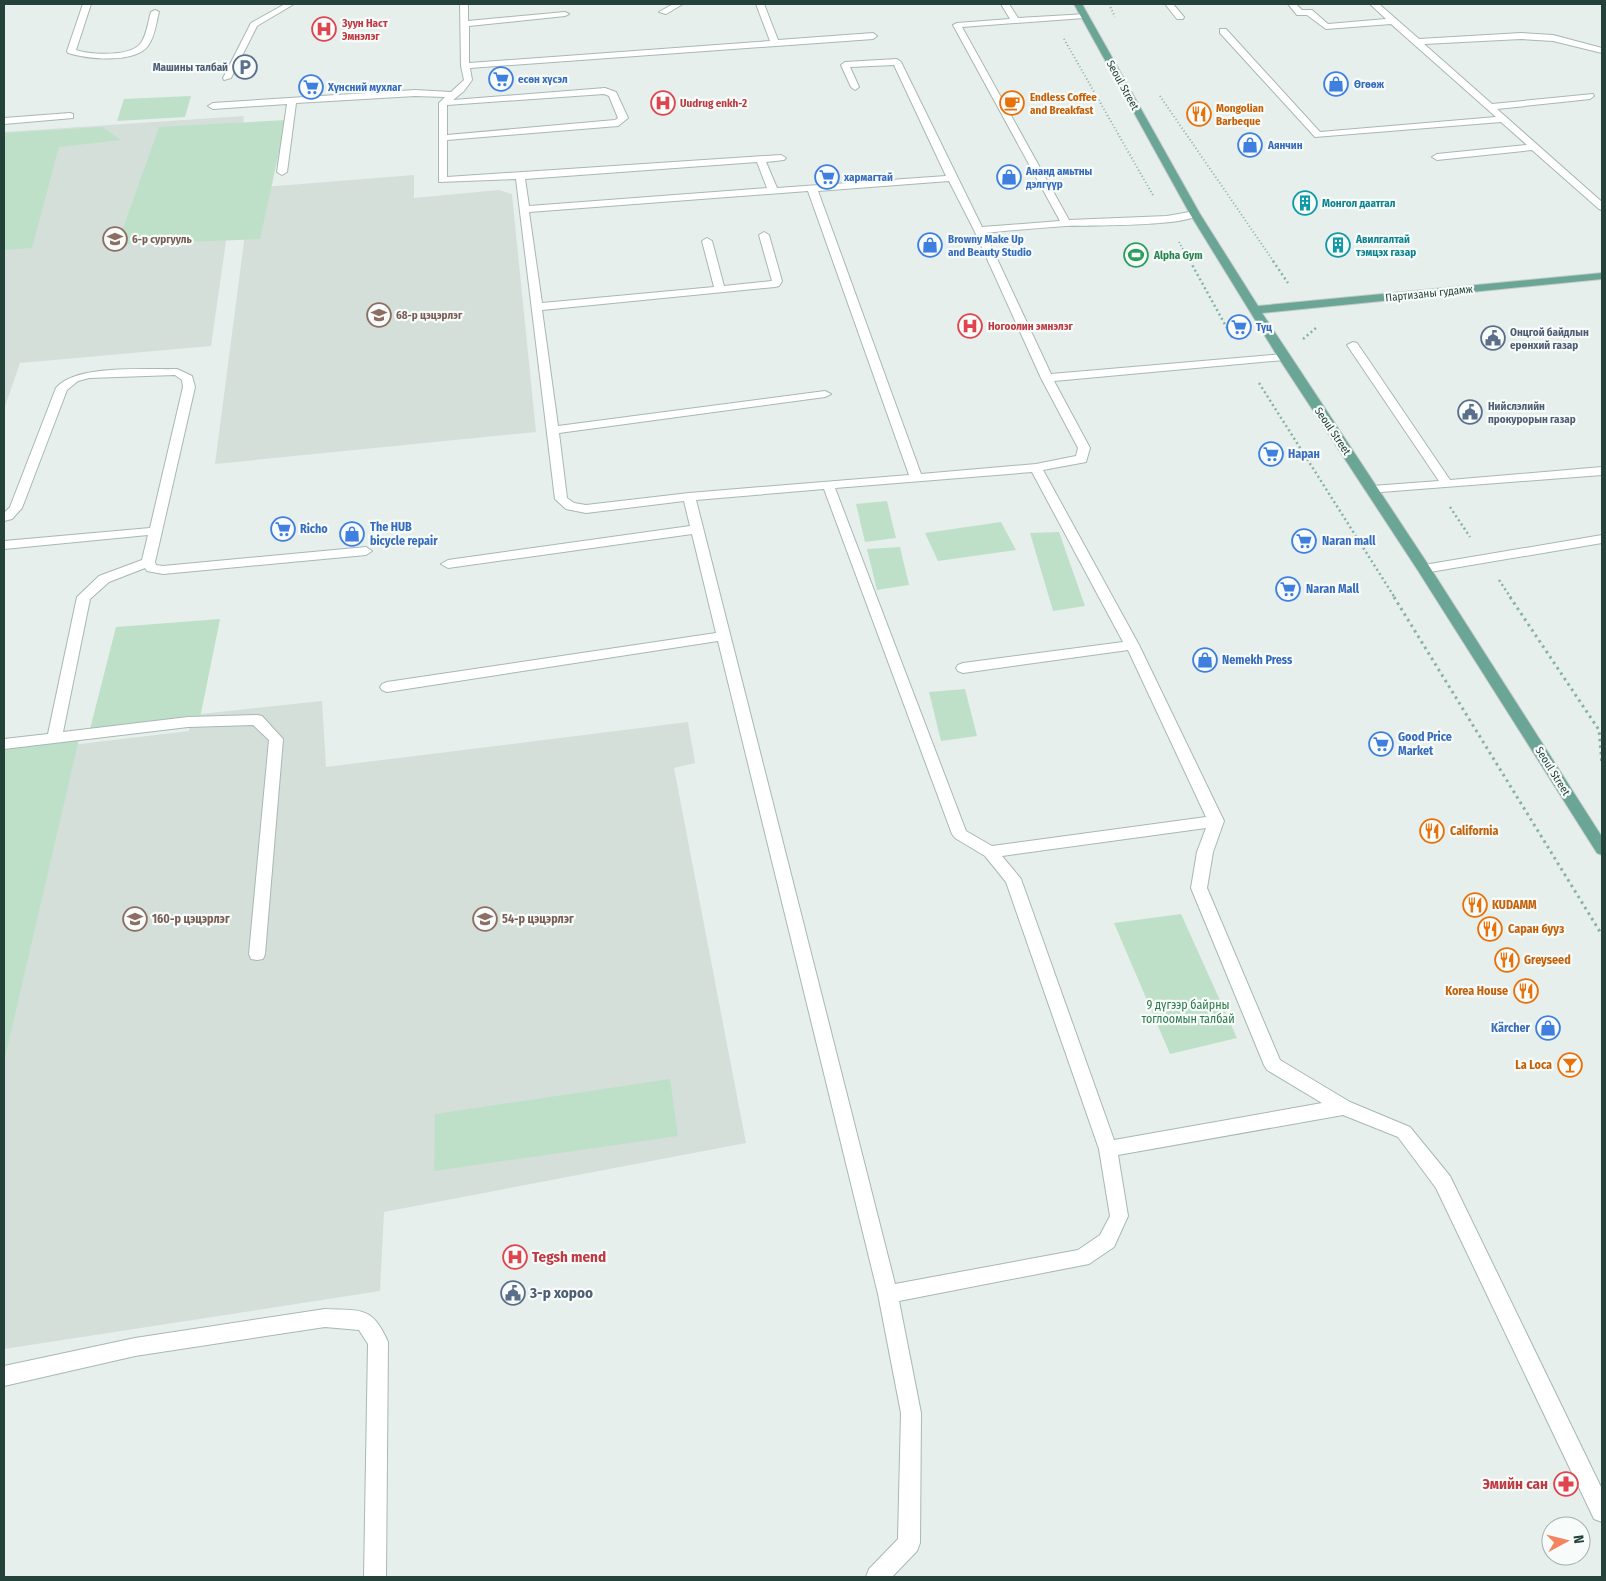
<svg xmlns="http://www.w3.org/2000/svg" width="1606" height="1581" font-family="'Fira Sans Condensed',sans-serif">
  <style>
    .built { fill: #d4dfda }
    .green { fill: #bfe0c8 }
    .lines { fill: none; stroke-linecap: round; stroke-linejoin: round }
    .minor-casing { stroke: #a8b8b2; stroke-width: 2 }
    .major-casing { stroke: #c2cac8; stroke-width: 2 }
    .path-far2 { stroke: #86b3a5; stroke-width: 2; stroke-dasharray: 1 2.5; stroke-linecap: butt }
    .path-far1 { stroke: #86b3a5; stroke-width: 2.5; stroke-dasharray: 2 3; stroke-linecap: butt }
    .path { stroke: #86b3a5; stroke-width: 3; stroke-dasharray: 2.5 4; stroke-linecap: butt }
    .minor { fill: #fff; fill-rule: evenodd }
    .major { fill: #6aa596; fill-rule: evenodd }
    .labels { text-anchor: middle; stroke-width: 4.5; stroke-linejoin: round; paint-order: stroke }
    .far-health-label { font-size: 11px; font-weight: bold; fill: #be3a42; stroke: #f7fbf9; text-anchor: start }
    .far-service-label { font-size: 11px; font-weight: bold; fill: #4e5e75; stroke: #f7fbf9; text-anchor: start }
    .far-shop-label { font-size: 11px; font-weight: bold; fill: #366cbe; stroke: #f7fbf9; text-anchor: start }
    .far-street-label { font-size: 11px; fill: #24423a; stroke: #f7fbf9 }
    .far-food-label { font-size: 11px; font-weight: bold; fill: #c56008; stroke: #f7fbf9; text-anchor: start }
    .far-culture-label { font-size: 11px; font-weight: bold; fill: #0d838f; stroke: #f7fbf9; text-anchor: start }
    .far-education-label { font-size: 11px; font-weight: bold; fill: #785e54; stroke: #f7fbf9; text-anchor: start }
    .far-leisure-label { font-size: 11px; font-weight: bold; fill: #27864d; stroke: #f7fbf9; text-anchor: start }
    .shop-label { font-size: 12px; font-weight: bold; fill: #366cbe; stroke: #f7fbf9; text-anchor: start }
    .food-label { font-size: 12px; font-weight: bold; fill: #c56008; stroke: #f7fbf9; text-anchor: start }
    .education-label { font-size: 12px; font-weight: bold; fill: #785e54; stroke: #f7fbf9; text-anchor: start }
    .park-label { font-size: 12px; fill: #2d7a4b; stroke: #f7fbf9 }
    .near-health-label { font-size: 15px; font-weight: bold; fill: #be3a42; stroke: #f7fbf9; text-anchor: start }
    .near-service-label { font-size: 15px; font-weight: bold; fill: #4e5e75; stroke: #f7fbf9; text-anchor: start }
  </style>
  <rect width="100%" height="100%" fill="#e6efeb"/>
  <path class="built" d="M244,116L211,346L20,363L4,409V132Z
    M414,175V198L499,190L512,194L536,432L215,464L251,188Z
    M322,701L326,767L688,722L695,763L674,768L746,1143L384,1212L380,1291L4,1349V753L189,731L192,715Z"/>
  <path class="green" d="M191,96L185,117L117,121L124,99Z
    M286,120L260,239L117,245L159,127Z
    M102,127L121,140L59,147L32,248L4,250V133Z
    M887,501L896,538L865,542L856,504Z
    M1001,522L1016,550L938,561L925,533Z
    M1059,532L1085,606L1053,611L1030,533Z
    M900,547L909,585L877,590L867,549Z
    M220,619L199,723L89,733L116,627Z
    M965,689L977,736L941,741L929,692Z
    M80,735L4,1062V747Z
    M1181,914L1237,1038L1170,1054L1114,923Z
    M670,1079L678,1136L434,1171L435,1114Z"/>
  <g class="lines">
    <g class="minor-casing">
      <path id="minor" d="M83,4H91L76,50C91,55 131,57 141,43C147,34 148,22 151,12L155,10L159,12C156,23 155,36 148,46C134,64 87,59 68,53L67,51Z
        M285,4H294L257,26L231,78L224,80L223,78L251,23Z
        M460,4H468V21L565,12L569,14L565,16L469,26V63L770,41L756,4H764L778,40L873,33L877,36L873,39L470,68L472,80L464,91L453,100L605,88L616,92L628,118L618,126L447,140V177L781,155L786,158L784,160L766,162L777,188L946,176L894,65L850,67L859,87L855,90L851,87L841,65L845,62L897,59L901,62L982,227L1060,221L953,25L957,23L1010,19L1001,4H1009L1018,18L1087,14L1088,16L1084,18L962,27L1069,220L1167,216L1195,211L1200,214C1186,227 1090,225 1066,226C1039,228 1012,230 985,233L1051,374L1284,354L1290,357L1284,360L1054,381L1090,448L1086,462L1043,470L1139,645L1224,821L1213,852L1207,888L1280,1060L1350,1102L1410,1127L1450,1176L1602,1489V1522L1594,1519L1436,1188L1398,1137L1343,1115L1118,1155L1128,1216L1114,1247L1089,1264L899,1301L921,1413L920,1543L917,1551L892,1577H866L869,1569L898,1539L901,1413L878,1294L718,641L387,692L382,690L380,687L382,684L387,682L716,633L692,534L448,568L441,564L448,560L690,526L684,501L586,513L566,509L555,499L516,179L439,182V103L445,97L415,96L296,103L287,172L282,175L277,172L287,104L213,109L208,106L213,103L415,90L451,92L464,80L461,66ZM604,94L609,96L618,118L615,120L447,135V105ZM757,162L767,188L529,206L525,179ZM949,181L974,230L1041,378L1078,448L1076,456L1036,464L921,474L818,191ZM808,191L909,475L689,493L586,505L574,503L567,498L559,433L825,397L831,394L825,391L558,426L542,310L775,287L779,286L782,281L769,235L764,232L759,235L772,281L724,286L712,241L707,238L702,241L714,287L542,303L529,212ZM1032,472L1123,642L963,663L958,665L956,668L958,671L963,673L1128,650L1206,817L992,846L966,831L835,488ZM824,489L952,834L955,838L985,856L1006,882L1099,1149L1110,1216L1100,1235L1078,1250L895,1284L696,500ZM1206,828L1197,852L1191,888L1264,1065L1267,1070L1322,1103L1114,1140L1021,879L1002,856Z
        M673,4H683L666,14L659,12Z
        M1165,4H1173L1184,17L1183,19H1177Z
        M1288,4H1296L1302,10H1312L1328,24L1386,19L1370,4H1379L1419,39L1521,33L1553,35L1602,48V53L1553,41L1521,39L1424,44L1492,104L1593,94L1594,96L1590,99L1497,109L1602,202V210L1599,209L1532,150L1437,160L1432,157L1437,154L1527,145L1501,122L1315,137L1220,33V29H1226L1320,132L1496,117L1391,24L1326,29L1307,15H1297Z
        M70,113L73,114V118L4,124V118Z
        M1353,342L1357,343L1450,480L1602,467V475L1368,493L1366,490L1368,487L1372,486L1439,481L1347,345Z
        M177,369L192,376L195,387L155,562L156,565L163,566L366,547L372,551L366,555L163,574L147,571L145,568L109,582L90,599L63,732L188,717L257,715L262,716L283,739L265,954L263,959L257,960L251,959L249,954L269,740L253,725L188,727L4,749V739L48,734L77,597L99,576L142,560L148,535L4,549V541L150,528L183,387L182,380L175,375L89,378L78,381L67,390L22,508L12,519L4,521V513L10,507L56,388C76,364 146,370 177,369Z
        M1602,535V543L1424,573L1417,569L1424,565Z
        M325,1309C360,1311 372,1305 388,1342L386,1577H364L368,1344L359,1330L325,1327L135,1356L4,1386V1366L135,1338Z"/>
    </g>
    <g class="major-casing">
      <path id="major" d="M1074,4H1082L1200,214L1258,306L1602,273V279L1262,313L1431,569L1602,837V855L1597,853L1417,569L1278,357L1190,214Z"/>
    </g>
    <path class="path-far2" d="M1109,4L1115,17
      M1064,39L1154,197
      M1160,96L1274,262
      M1179,242L1190,262"/>
    <path class="path-far1" d="M1190,261L1233,339
      M1273,261L1288,283
      M1303,339L1316,328
      M1259,383L1395,598
      M1450,507L1470,537
      M1499,580L1511,598"/>
    <path class="path" d="M1394,597L1602,935
      M1510,597L1599,730L1602,764"/>
    <use href="#minor" class="minor"/>
    <use href="#major" class="major"/>
  </g>
  <defs>
    <g id="hospital-ring" transform="scale(1.25)"><circle r="9.5" fill="#f7fbf9" stroke="#e0444e" stroke-width="1.5"/><path d="M-5-5h3v3.5h4V-5h3V5h-3V1.5h-4V5h-3Z" fill="#e0444e"/></g>
    <g id="parking-ring" transform="scale(1.25)"><circle r="9.5" fill="#f7fbf9" stroke="#5c6f8a" stroke-width="1.5"/><path d="M-3.5-5.5H1a3.5 3.5 0 0 1 0 7H-1V5.5H-3.5ZM-1-3.4V-.6H.8a1.4 1.4 0 0 0 0-2.8Z" fill="#5c6f8a"/></g>
    <g id="supermarket-ring" transform="scale(1.25)"><circle r="9.5" fill="#f7fbf9" stroke="#3f7fe0" stroke-width="1.5"/><path d="M-6-5.5h2.5l.6 2H6L4.5 2H-2.5L-4.4-4H-6ZM-1.5 3.2a1.3 1.3 0 1 0 .1 0ZM3 3.2a1.3 1.3 0 1 0 .1 0Z" fill="#3f7fe0"/></g>
    <g id="shop-ring" transform="scale(1.25)"><circle r="9.5" fill="#f7fbf9" stroke="#3f7fe0" stroke-width="1.5"/><path d="M-5-2.5h2.3a2.7 3.5 0 0 1 5.4 0H5L5.5 6h-11ZM-1.5-2.5h3a1.5 2.3 0 0 0-3 0Z" fill="#3f7fe0"/></g>
    <g id="cafe-ring" transform="scale(1.25)"><circle r="9.5" fill="#f7fbf9" stroke="#e8710a" stroke-width="1.5"/><path d="M-5.5-4.5H6V0H3Q3 3.5 0 3.5H-2.5Q-5.5 3.5-5.5 0ZM3-3.2v2h1.7v-2ZM-6 4.5H4V6H-6Z" fill="#e8710a"/></g>
    <g id="restaurant-ring" transform="scale(1.25)"><circle r="9.5" fill="#f7fbf9" stroke="#e8710a" stroke-width="1.5"/><path d="M-5-6h1v4h1v-4h1v4h1v-4h1v5L-1.5 .5V6h-2V.5L-5-1ZM5-6V6H3V1.5H1.5Q1.5-4 5-6Z" fill="#e8710a"/></g>
    <g id="building-ring" transform="scale(1.25)"><circle r="9.5" fill="#f7fbf9" stroke="#0f9aa8" stroke-width="1.5"/><path d="M-4-6H4V6H1V3H-1V6H-4ZM-2.5-4.3h1.7v1.8h-1.7ZM.8-4.3h1.7v1.8H.8ZM-2.5-1h1.7V.8h-1.7ZM.8-1h1.7V.8H.8Z" fill="#0f9aa8"/></g>
    <g id="school-ring" transform="scale(1.25)"><circle r="9.5" fill="#f7fbf9" stroke="#8d6e63" stroke-width="1.5"/><path d="M0-5L7-2L0 1L-7-2ZM-4 1L0 2.5L4 1V4Q0 6-4 4Z" fill="#8d6e63"/></g>
    <g id="stadium-ring" transform="scale(1.25)"><circle r="9.5" fill="#f7fbf9" stroke="#2e9e5b" stroke-width="1.5"/><path d="M0-5a6.5 5 0 1 0 0 10a6.5 5 0 1 0 0-10ZM-3.5-1.8h7v3.6h-7Z" fill="#2e9e5b"/></g>
    <g id="civic-ring" transform="scale(1.25)"><circle r="9.5" fill="#f7fbf9" stroke="#5c6f8a" stroke-width="1.5"/><path d="M-.6-6.5H3V-4.5H.6V-3L4-1V1h2V6H-6V1h2V-1L-.6-3ZM-1.2 2.5V6h2.4V2.5Z" fill="#5c6f8a"/></g>
    <g id="bar-ring" transform="scale(1.25)"><circle r="9.5" fill="#f7fbf9" stroke="#e8710a" stroke-width="1.5"/><path d="M-6-5H6L.8 .8V4.5H3.5V6h-7V4.5H-.8V.8Z" fill="#e8710a"/></g>
    <g id="pharmacy-ring" transform="scale(1.25)"><circle r="9.5" fill="#f7fbf9" stroke="#e0444e" stroke-width="1.5"/><path d="M-2-6h4v4h4v4h-4v4h-4v-4h-4v-4h4Z" fill="#e0444e"/></g>
  </defs>
  <g fill-rule="evenodd">
    <use href="#hospital-ring" x="324" y="29"/>
    <use href="#parking-ring" x="245" y="67"/>
    <use href="#supermarket-ring" x="501" y="79"/>
    <use href="#shop-ring" x="1336" y="84"/>
    <use href="#supermarket-ring" x="311" y="87"/>
    <use href="#hospital-ring" x="663" y="103"/>
    <use href="#cafe-ring" x="1012" y="103"/>
    <use href="#restaurant-ring" x="1199" y="114"/>
    <use href="#shop-ring" x="1250" y="145"/>
    <use href="#supermarket-ring" x="827" y="177"/>
    <use href="#shop-ring" x="1009" y="177"/>
    <use href="#building-ring" x="1305" y="203"/>
    <use href="#school-ring" x="115" y="239"/>
    <use href="#shop-ring" x="930" y="245"/>
    <use href="#building-ring" x="1338" y="245"/>
    <use href="#stadium-ring" x="1136" y="255"/>
    <use href="#school-ring" x="379" y="315"/>
    <use href="#hospital-ring" x="970" y="326"/>
    <use href="#supermarket-ring" x="1239" y="327"/>
    <use href="#civic-ring" x="1493" y="338"/>
    <use href="#civic-ring" x="1470" y="412"/>
    <use href="#supermarket-ring" x="1271" y="454"/>
    <use href="#supermarket-ring" x="283" y="529"/>
    <use href="#shop-ring" x="352" y="534"/>
    <use href="#supermarket-ring" x="1304" y="541"/>
    <use href="#supermarket-ring" x="1288" y="589"/>
    <use href="#shop-ring" x="1205" y="660"/>
    <use href="#supermarket-ring" x="1381" y="744"/>
    <use href="#restaurant-ring" x="1432" y="831"/>
    <use href="#restaurant-ring" x="1475" y="905"/>
    <use href="#school-ring" x="135" y="919"/>
    <use href="#school-ring" x="485" y="919"/>
    <use href="#restaurant-ring" x="1490" y="929"/>
    <use href="#restaurant-ring" x="1507" y="960"/>
    <use href="#restaurant-ring" x="1526" y="991"/>
    <use href="#shop-ring" x="1548" y="1028"/>
    <use href="#bar-ring" x="1570" y="1065"/>
    <use href="#hospital-ring" x="515" y="1257"/>
    <use href="#civic-ring" x="513" y="1293"/>
    <use href="#pharmacy-ring" x="1566" y="1484"/>
  </g>
  <g class="labels">
    <g class="far-health-label">
      <text x="342" y="27">Зуун Наст<tspan x="342" dy="13">Эмнэлэг</tspan></text>
      <text x="680" y="107">Uudrug enkh-2</text>
      <text x="988" y="330">Ногоолин эмнэлэг</text>
    </g>
    <g class="far-service-label">
      <text x="228" y="71" text-anchor="end">Машины талбай</text>
      <text x="1510" y="336">Онцгой байдлын<tspan x="1510" dy="13">ерөнхий газар</tspan></text>
      <text x="1488" y="410">Нийслэлийн<tspan x="1488" dy="13">прокурорын газар</tspan></text>
    </g>
    <g class="far-shop-label">
      <text x="518" y="83">есөн хүсэл</text>
      <text x="1354" y="88">Өгөөж</text>
      <text x="328" y="91">Хүнсний мухлаг</text>
      <text x="1268" y="149">Аянчин</text>
      <text x="1026" y="175">Ананд амьтны<tspan x="1026" dy="13">дэлгүүр</tspan></text>
      <text x="844" y="181">хармагтай</text>
      <text x="948" y="243">Browny Make Up<tspan x="948" dy="13">and Beauty Studio</tspan></text>
      <text x="1256" y="331">Түц</text>
    </g>
    <g class="far-street-label">
      <text transform="translate(1123 85) rotate(61)" y="4">Seoul Street</text>
      <text transform="translate(1429 293) rotate(-6)" y="4">Партизаны гудамж</text>
      <text transform="translate(1333 431) rotate(56)" y="4">Seoul Street</text>
      <text transform="translate(1553 771) rotate(58)" y="4">Seoul Street</text>
    </g>
    <g class="far-food-label">
      <text x="1030" y="101">Endless Coffee<tspan x="1030" dy="13">and Breakfast</tspan></text>
      <text x="1216" y="112">Mongolian<tspan x="1216" dy="13">Barbeque</tspan></text>
    </g>
    <g class="far-culture-label">
      <text x="1322" y="207">Монгол даатгал</text>
      <text x="1356" y="243">Авилгалтай<tspan x="1356" dy="13">тэмцэх газар</tspan></text>
    </g>
    <g class="far-education-label">
      <text x="132" y="243">6-р сургууль</text>
      <text x="396" y="319">68-р цэцэрлэг</text>
    </g>
    <g class="far-leisure-label">
      <text x="1154" y="259">Alpha Gym</text>
    </g>
    <g class="shop-label">
      <text x="1288" y="458">Наран</text>
      <text x="370" y="531">The HUB<tspan x="370" dy="14">bicycle repair</tspan></text>
      <text x="300" y="533">Richo</text>
      <text x="1322" y="545">Naran mall</text>
      <text x="1306" y="593">Naran Mall</text>
      <text x="1222" y="664">Nemekh Press</text>
      <text x="1398" y="741">Good Price<tspan x="1398" dy="14">Market</tspan></text>
      <text x="1530" y="1032" text-anchor="end">Kärcher</text>
    </g>
    <g class="food-label">
      <text x="1450" y="835">California</text>
      <text x="1492" y="909">KUDAMM</text>
      <text x="1508" y="933">Саран бууз</text>
      <text x="1524" y="964">Greyseed</text>
      <text x="1508" y="995" text-anchor="end">Korea House</text>
      <text x="1552" y="1069" text-anchor="end">La Loca</text>
    </g>
    <g class="education-label">
      <text x="152" y="923">160-р цэцэрлэг</text>
      <text x="502" y="923">54-р цэцэрлэг</text>
    </g>
    <g class="park-label">
      <text x="1188" y="1009">9 дүгээр байрны<tspan x="1188" dy="14">тоглоомын талбай</tspan></text>
    </g>
    <g class="near-health-label">
      <text x="532" y="1262">Tegsh mend</text>
      <text x="1548" y="1489" text-anchor="end">Эмийн сан</text>
    </g>
    <g class="near-service-label">
      <text x="530" y="1298">3-р хороо</text>
    </g>
  </g>
  <rect width="1606" height="1581" fill="none" stroke="#24423a" stroke-width="10"/>
  <g transform="translate(1566 1541) rotate(83)"><circle r="24" fill="#f7fbf9" stroke="#a3b1ad"/>
  <path d="M0-4L9 19L0 12L-9 19Z" fill="#f4845f"/>
  <text y="-8" font-size="14" font-weight="bold" text-anchor="middle" fill="#24423a">N</text>
  </g>
</svg>
